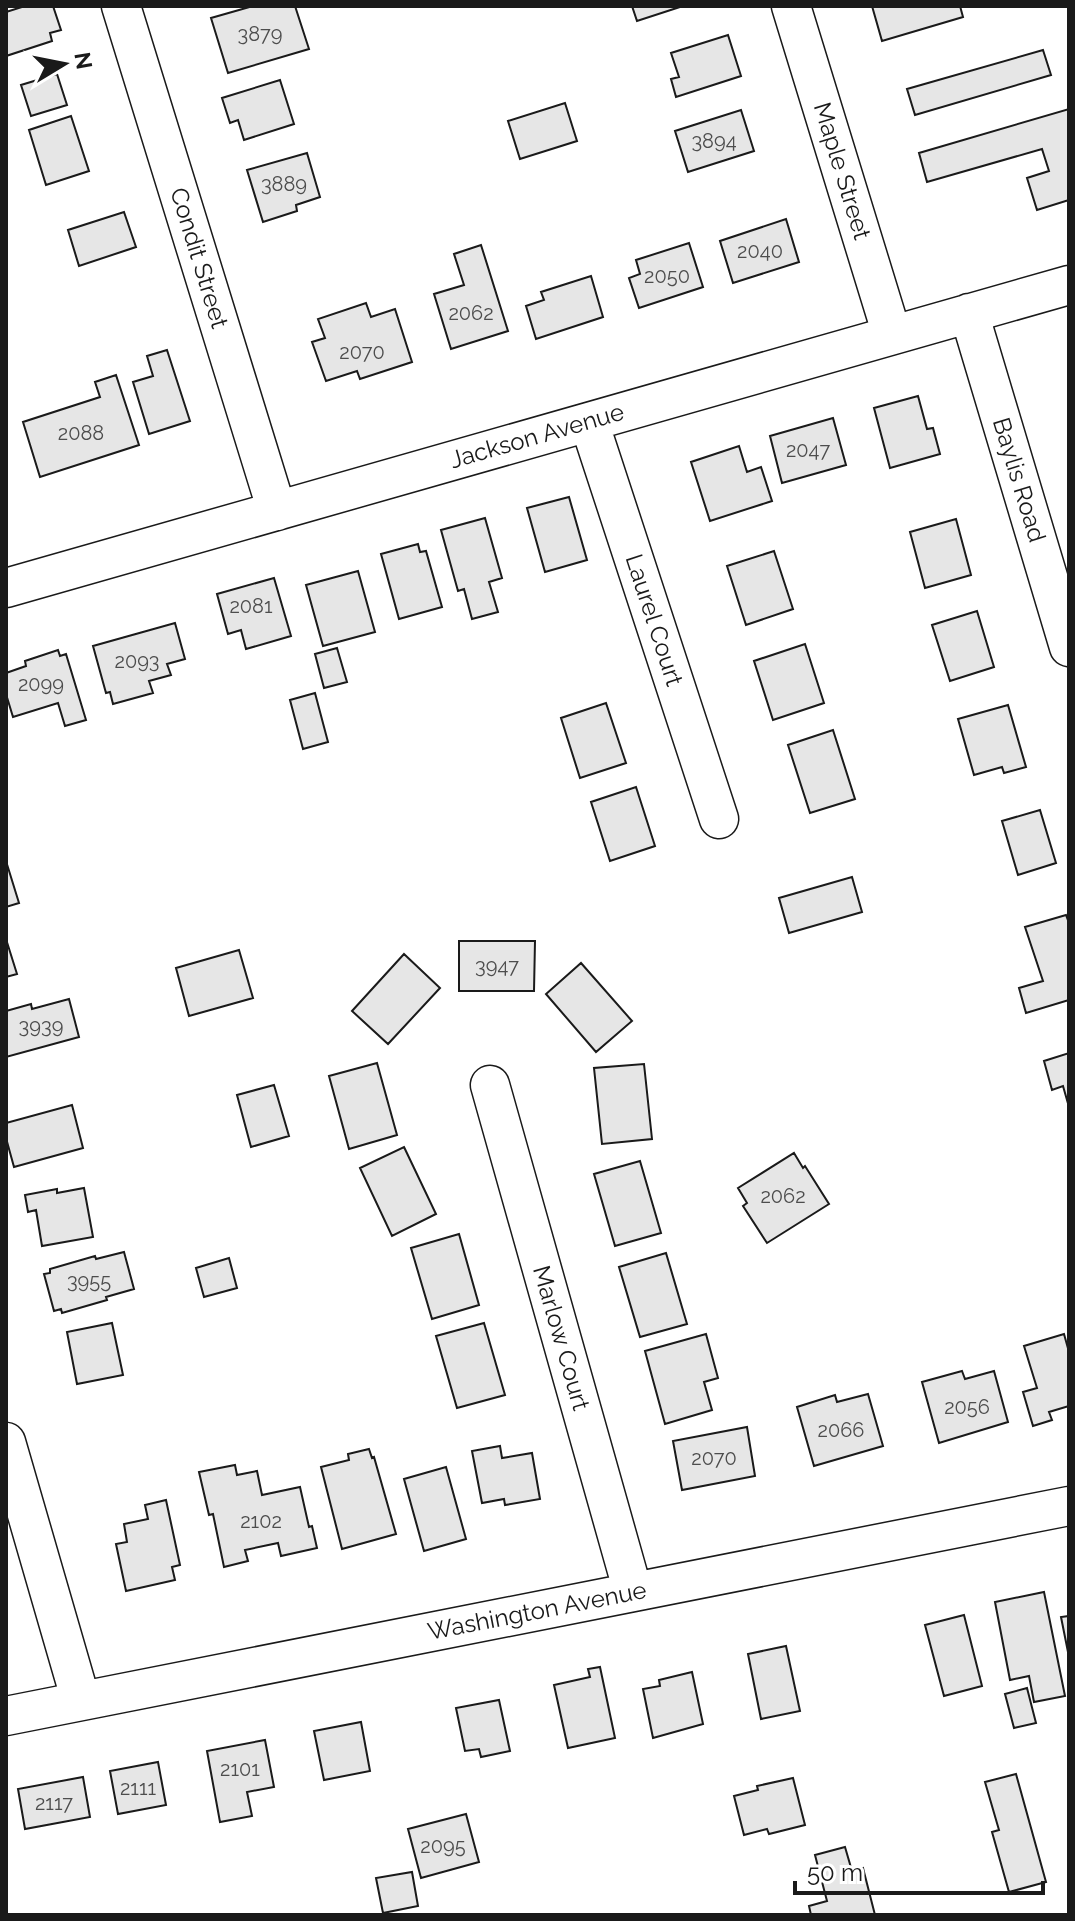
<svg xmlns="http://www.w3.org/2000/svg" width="1075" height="1921" font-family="Raleway,sans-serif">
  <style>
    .building { fill: #e6e6e6; stroke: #1a1a1a; stroke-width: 2 }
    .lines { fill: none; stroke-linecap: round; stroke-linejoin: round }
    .minor-casing { stroke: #1a1a1a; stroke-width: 41 }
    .minor { stroke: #fff; stroke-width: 38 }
    .labels { text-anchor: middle; stroke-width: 6; stroke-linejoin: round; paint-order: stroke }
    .number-label { font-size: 20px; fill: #4d4d4d }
    .street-label { font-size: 24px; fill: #1a1a1a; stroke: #fff }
  </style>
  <rect width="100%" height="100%" fill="#fff"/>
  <path class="building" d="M25,6H53L61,30L50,33L52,41L6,56V12Z
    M253,6H295L309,49L228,73L211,18Z
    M632,6H683L637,21Z
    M872,6H960L963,17L882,41Z
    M728,35L741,76L676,97L671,79L679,77L671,53Z
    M1043,50L1051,75L915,115L907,89Z
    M57,74L67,105L31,116L21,85Z
    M280,80L294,124L244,140L238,120L230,123L222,98Z
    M565,103L577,141L520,159L508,121Z
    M1069,109V200L1037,210L1027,178L1049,171L1042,149L927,182L919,153Z
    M741,110L754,151L688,172L675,131Z
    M71,116L89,171L46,185L29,130Z
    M307,153L320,197L296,205L297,211L263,222L247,170Z
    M124,212L136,247L79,266L68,230Z
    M786,219L799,262L733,283L720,241Z
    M689,243L703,287L639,308L629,278L640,274L636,260Z
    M481,245L508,331L451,349L434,294L464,285L454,254Z
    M591,276L603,317L536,339L526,306L544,300L541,292Z
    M366,303L371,317L395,309L412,362L360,379L357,371L326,381L312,342L325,338L318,319Z
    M167,350L190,421L149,434L133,382L153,376L147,356Z
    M116,375L139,445L40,477L23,422L100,397L95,382Z
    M918,396L927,429L933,428L940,454L890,468L874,408Z
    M833,418L846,465L782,483L770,436Z
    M739,446L747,472L761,467L772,501L710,521L691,462Z
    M569,497L587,560L545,572L527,508Z
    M485,518L502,578L489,582L498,612L472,619L464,589L458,591L441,530Z
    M956,519L971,575L925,588L910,532Z
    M418,544L420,552L426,551L442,607L399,619L381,554Z
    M774,551L793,609L746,625L727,566Z
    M358,571L375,632L323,646L306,585Z
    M274,578L291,636L246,649L241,630L228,634L217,594Z
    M977,611L994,667L950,681L932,625Z
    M175,623L185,659L167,664L171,675L149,681L153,693L113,704L110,692L106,693L93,646Z
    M805,644L824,703L773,720L754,661Z
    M337,648L347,682L324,688L315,654Z
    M58,650L60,656L66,654L86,720L65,726L58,703L13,717L6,694V673L26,666L25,661Z
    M315,693L328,742L303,749L290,700Z
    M606,703L626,763L580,778L561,718Z
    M1008,705L1026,767L1004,773L1002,767L974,775L958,719Z
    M833,730L855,799L810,813L788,745Z
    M636,787L655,846L610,861L591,802Z
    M1040,810L1056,863L1018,875L1002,821Z
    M6,861L19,903L6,907Z
    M852,877L862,912L789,933L779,898Z
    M1066,915L1069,923V1000L1026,1013L1019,988L1043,981L1025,927Z
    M6,939L17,974L6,977Z
    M459,941H535L534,991H459Z
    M239,950L253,998L189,1016L176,968Z
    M404,954L440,988L388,1044L352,1011Z
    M581,963L632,1021L596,1052L546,994Z
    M69,999L79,1037L6,1057V1011L31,1004L32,1009Z
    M1069,1053V1107L1063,1086L1052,1090L1044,1061Z
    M377,1063L397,1135L349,1149L329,1076Z
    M644,1064L652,1139L602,1144L594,1068Z
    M274,1085L289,1136L251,1147L237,1095Z
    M72,1105L83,1148L14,1167L6,1138V1123Z
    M404,1147L436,1214L392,1236L360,1168Z
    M794,1153L803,1168L805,1166L829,1204L767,1243L743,1206L747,1203L738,1188Z
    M640,1161L661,1233L615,1246L594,1174Z
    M84,1188L93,1237L42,1246L36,1210L28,1212L25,1195L57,1189V1193Z
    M459,1234L479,1305L432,1319L411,1248Z
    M124,1252L134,1289L106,1297L107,1300L62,1313L61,1309L54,1311L44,1274L50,1273V1269L95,1256L96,1259Z
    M666,1253L687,1324L640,1337L619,1267Z
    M229,1258L237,1288L204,1297L196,1268Z
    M112,1323L123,1375L77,1384L67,1332Z
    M484,1323L505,1395L457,1408L436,1336Z
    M706,1334L718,1378L704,1382L712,1410L665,1424L645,1351Z
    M1064,1334L1069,1352V1406L1049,1412L1052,1420L1033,1426L1023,1392L1037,1388L1024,1346Z
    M962,1371L965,1379L994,1371L1008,1422L939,1443L922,1382Z
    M868,1394L883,1446L814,1466L797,1407L835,1395L837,1402Z
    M747,1427L755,1476L682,1490L673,1441Z
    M500,1446L502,1458L532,1453L540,1499L505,1505L504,1499L482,1503L472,1451Z
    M369,1449L372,1458L374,1457L396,1534L342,1549L321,1467L349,1460L348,1454Z
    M235,1465L237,1475L257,1471L262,1495L300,1487L309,1527L312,1526L317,1548L281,1556L278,1543L245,1550L248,1561L224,1567L213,1514L209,1515L199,1472Z
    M446,1467L466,1539L424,1551L404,1479Z
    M166,1500L180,1565L172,1567L175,1580L126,1591L116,1544L127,1542L124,1524L148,1519L145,1505Z
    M1044,1592L1065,1696L1034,1702L1029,1676L1010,1680L995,1602Z
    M964,1615L982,1686L944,1696L925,1625Z
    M1069,1616V1657L1061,1617Z
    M786,1646L800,1711L761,1719L748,1654Z
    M600,1667L615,1738L568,1748L554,1685L590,1677L588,1669Z
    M692,1672L703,1724L653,1738L643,1689L660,1686L659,1680Z
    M1027,1688L1036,1723L1014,1728L1005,1694Z
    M499,1700L510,1751L481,1757L479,1749L465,1751L456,1708Z
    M361,1722L370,1771L324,1780L314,1731Z
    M265,1740L274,1787L247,1792L252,1816L220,1822L207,1751Z
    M158,1762L166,1805L118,1814L110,1771Z
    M1016,1774L1046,1882L1009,1892L992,1832L999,1830L985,1782Z
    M83,1777L90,1817L25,1829L18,1789Z
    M793,1778L805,1825L769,1834L767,1829L744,1835L734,1796L758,1790L757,1786Z
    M466,1814L479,1862L421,1878L408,1829Z
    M845,1847L852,1871L863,1868L875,1915H811L809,1906L827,1901L815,1855Z
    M412,1872L418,1906L383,1913L376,1878Z"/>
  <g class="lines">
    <g class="minor-casing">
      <path id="minor" d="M121,6L277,511
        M791,6L892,335
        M969,313L1069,647
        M589,422L719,819
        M6,588L1069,285
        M490,1085L633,1592
        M6,1442L81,1701
        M6,1716L1069,1506"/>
    </g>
    <use href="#minor" class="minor"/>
  </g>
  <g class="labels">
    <g class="number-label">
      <text x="260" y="41">3879</text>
      <text x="714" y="148">3894</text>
      <text x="284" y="191">3889</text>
      <text x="760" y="258">2040</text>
      <text x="667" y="283">2050</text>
      <text x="471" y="320">2062</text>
      <text x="362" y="359">2070</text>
      <text x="81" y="440">2088</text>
      <text x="808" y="457">2047</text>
      <text x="251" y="613">2081</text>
      <text x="137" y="668">2093</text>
      <text x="41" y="691">2099</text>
      <text x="497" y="973">3947</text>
      <text x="41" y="1033">3939</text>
      <text x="783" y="1203">2062</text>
      <text x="89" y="1288">3955</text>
      <text x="967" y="1414">2056</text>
      <text x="841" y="1437">2066</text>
      <text x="714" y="1465">2070</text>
      <text x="261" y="1528">2102</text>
      <text x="240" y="1776">2101</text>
      <text x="138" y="1795">2111</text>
      <text x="54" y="1810">2117</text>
      <text x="443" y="1853">2095</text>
    </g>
    <g class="street-label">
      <text transform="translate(842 171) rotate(73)" y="8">Maple Street</text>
      <text transform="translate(199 258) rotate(73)" y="8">Condit Street</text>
      <text transform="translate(537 436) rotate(-16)" y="8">Jackson Avenue</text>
      <text transform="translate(1019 480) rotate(73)" y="8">Baylis Road</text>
      <text transform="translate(654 620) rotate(72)" y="8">Laurel Court</text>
      <text transform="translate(561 1338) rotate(74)" y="8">Marlow Court</text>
      <text transform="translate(537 1611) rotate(-11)" y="8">Washington Avenue</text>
    </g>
  </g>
  <rect width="1075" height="1921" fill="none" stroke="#1a1a1a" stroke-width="16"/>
  <g transform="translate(64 64) rotate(80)" stroke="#ffffff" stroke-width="6" paint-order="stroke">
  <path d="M0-6L14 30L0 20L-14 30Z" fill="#1a1a1a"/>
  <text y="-12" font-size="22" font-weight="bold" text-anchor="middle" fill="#1a1a1a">N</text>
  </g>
  <path d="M795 1881v12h248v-12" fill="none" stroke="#1a1a1a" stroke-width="4"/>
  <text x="807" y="1881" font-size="24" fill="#1a1a1a" stroke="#ffffff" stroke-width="6" paint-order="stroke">50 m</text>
</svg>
